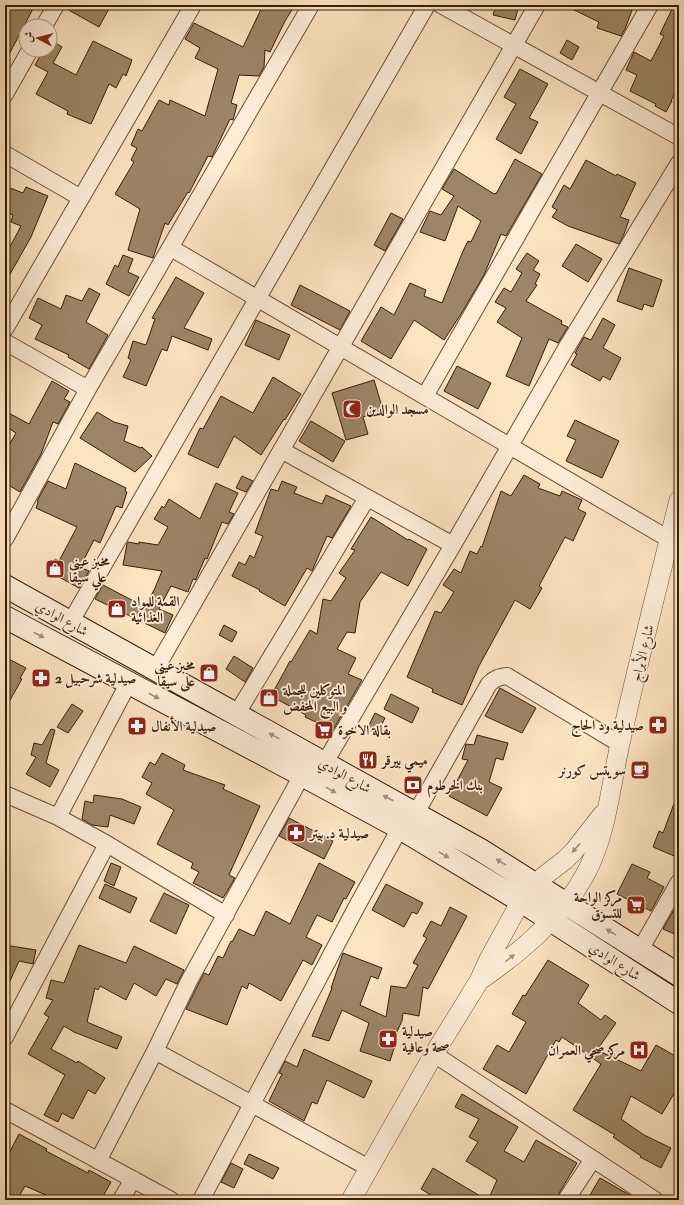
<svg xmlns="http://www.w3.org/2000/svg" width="684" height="1205" font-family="'IM FELL Double Pica',Amiri,serif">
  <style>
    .building { fill: #9d8567; stroke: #361e06 }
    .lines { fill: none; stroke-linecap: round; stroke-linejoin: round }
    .minor-casing { stroke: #685035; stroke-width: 18 }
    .tertiary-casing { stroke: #685035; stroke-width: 20 }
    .secondary-casing { stroke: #361e06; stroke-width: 24 }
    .minor { stroke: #fdedd7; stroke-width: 16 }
    .tertiary { stroke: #fdedd7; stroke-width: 19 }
    .secondary { stroke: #fdedd7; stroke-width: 22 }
    .oneway { fill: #a39079 }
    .labels { text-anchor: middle; stroke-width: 3.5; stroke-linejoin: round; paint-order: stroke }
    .poi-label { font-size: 14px; font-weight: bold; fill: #361e06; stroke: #fdedd7; text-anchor: start }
    .street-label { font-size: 14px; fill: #361e06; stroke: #fdedd7 }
  </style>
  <rect width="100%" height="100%" fill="#fce4c1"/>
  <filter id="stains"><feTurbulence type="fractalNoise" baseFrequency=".005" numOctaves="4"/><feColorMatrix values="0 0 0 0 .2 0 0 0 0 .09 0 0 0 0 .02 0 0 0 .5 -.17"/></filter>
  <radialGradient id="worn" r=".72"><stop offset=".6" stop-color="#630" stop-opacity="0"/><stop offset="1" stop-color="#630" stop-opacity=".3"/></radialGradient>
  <path class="building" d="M5,5H35L5,62Z
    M65,5H111L99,27L65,8Z
    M263,5H295L285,21L270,52L265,50L264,67L259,76L239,75L231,103L237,105L233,120L230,119L212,157L208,156L189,193L188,192L168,225L165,223L153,258L128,250L140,209L115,194L134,162L131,160L137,148L131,145L138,129L142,131L159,100L169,105L170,100L205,116L218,69L195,58L200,48L185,39L194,23L243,47Z
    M496,5H519L515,20L493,15Z
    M564,5H634L625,29L621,36L597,28L599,22Z
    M674,5H679V63L674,72L679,74V84L671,101H672L666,112L655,106L656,104L630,91L637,75L626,70L634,52L651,61L664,36L660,34Z
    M567,40L579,47L572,60L560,53Z
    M52,41L62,47L53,63L76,75L93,41L132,60L126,76L123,74L116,88L109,84L91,124L67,114L68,111L36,94L48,72L35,65L40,56L43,57L47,50H50V44Z
    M520,69L548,84L529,118L538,122L521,154L496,139L516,104L504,97Z
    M515,159L542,174L506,236L501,234L484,275L461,314L444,340L414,320L391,359L361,341L381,307L394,315L410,283L426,290L424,296L442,303L463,251L468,241L471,242L481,221L458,206L445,241L420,232L430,211L441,215L454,196L442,189L454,169L494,194L495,193L496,194Z
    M586,160L616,176L617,174L636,183L620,217L629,220L624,234L619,244L568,226L552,217L557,210L552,207L564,185L570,189Z
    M5,186L23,193L26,187L48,196L31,237L5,283V256L21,226L11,222L13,215L5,212Z
    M391,213L403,219L385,251L374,245Z
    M576,244L602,259L588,282L562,266Z
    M527,253L539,261L533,270L540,274L535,284L537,285L526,301L562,321L561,324L568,327L558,343L549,339L529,386L506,376L522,338L497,322L506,308L495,302L504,288L511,292L522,273L516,269Z
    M123,255L133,259L128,272L139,277L129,296L106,284L115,265L118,267Z
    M629,268L662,280L653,307L644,304L642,310L617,301Z
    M176,277L204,293L184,328L212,339L208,350L172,336L167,351L162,349L146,386L123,377L131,360L128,358L133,341L146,345L155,319L152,318Z
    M300,285L350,311L340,330L291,305Z
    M89,288L100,294L86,322L108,335L89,369L68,357L69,355L35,339L42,325L29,318L38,298L61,309L66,295L82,301Z
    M603,318L615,325L603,348L621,358L610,380L603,376L600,381L571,365L577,354L575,353L584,337L591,340Z
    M256,320L290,335L279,360L245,345Z
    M457,366L491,383L478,409L444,391Z
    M273,377L301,394L285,420L284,419L261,455L234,436L218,468L188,454L200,428L203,429L221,396L253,413Z
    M374,380L383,410L363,417L368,434L346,440L332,393Z
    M52,381L69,391L64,399L70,402L58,424L53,422L41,454L20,492L5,483V452L16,433L5,426V411L29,424Z
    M97,412L114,422L128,426L124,441L141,448L142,447L152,456L135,472L80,438Z
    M575,420L619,441L602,478L566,461L576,440L567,436Z
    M311,421L345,441L333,462L299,441Z
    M75,463L126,488L125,491L127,492L122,508L116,506L100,543L94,540L80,567L89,571L79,588L48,571L55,559L59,561L77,527L36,508L38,502L37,501L48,481L66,489Z
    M524,475L540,484L538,488L560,496L562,491L582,500L578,509L586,513L573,541L565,537L539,586L542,588L530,609L515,600L479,666L462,705L432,692L433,689L407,677L435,611L441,613L454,592L443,585L454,569L461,573L470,551L477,554L481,546L482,547L501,491L511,496Z
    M242,476L253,481L246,492L236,488Z
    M282,481L297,487L294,493L322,504L326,495L351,506L332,538L327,536L312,571L307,568L285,606L259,591L260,590L232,576L239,562L245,565L250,555L254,558L263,536L255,533L271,489L278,491Z
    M216,483L238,493L229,512L234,514L228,524L222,522L207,559L205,558L196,579V580L193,579L188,592L171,586L159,609L173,615L165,633L95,599L103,585L145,607L155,588L162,571L123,565L127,544L128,542L139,544V542L158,545L168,527L154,519L162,506L164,508L169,499L200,519Z
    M371,517L408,540L409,539L427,549L408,586L381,572L360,602L355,633L347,632L337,649L356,658L348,674L362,680L333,730L305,717L306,715L271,696L290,661L291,662L310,630L317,634L323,599L331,601L346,578L339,573L355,550L351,549Z
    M224,625L237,632L232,642L219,635Z
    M234,656L253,668L245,682L226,669Z
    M5,657L26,668L20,678L22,679L5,709Z
    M500,688L536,708L522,733L485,716Z
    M391,694L419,708L412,723L384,709Z
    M72,704L83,711L68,733L57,727Z
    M375,713L385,718L377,734L367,729Z
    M51,729L55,730L46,763L59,770L50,787L26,774L36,757L31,755L34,743L42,745Z
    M477,735L508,743L503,760L496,758L489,782L502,788L487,816L449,796L468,760L462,759L466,744L474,745Z
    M162,753L185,765L183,770L225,785L223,789L260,806L229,875L235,878L223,898L193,883L199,872L191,868L193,863L157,844L174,810L146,794L152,783L142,777L150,762L155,765Z
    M678,793L679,845L674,856L653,847L659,831L663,833Z
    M94,795L122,799L141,807L134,824L110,815L108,827L92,825L82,819L85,801L93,803Z
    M289,818L333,841L324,859L279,836Z
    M111,863L121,867L114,886L104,881Z
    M319,863L355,882L346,899L344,898L332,922L317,915L306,937L322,945L312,965L303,960L281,1001L249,983L247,989L242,986L227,1025L186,1009L204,973L209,975L218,956L223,958L231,941L232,942L239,929L254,936L266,911L290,924Z
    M632,864L650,872L647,878L664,887L651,911L617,894Z
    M105,884L137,898L130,913L99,898Z
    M386,884L423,903L417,914L412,912L404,927L372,910Z
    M164,893L189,905L176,934L150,921Z
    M679,901V936L663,929Z
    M450,907L467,916L428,989L423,987L419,1016L403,1013L402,1021L394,1038L397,1039L390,1061L360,1051L369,1023L342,1010L329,1041L312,1036L332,988H331L343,953L382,968L378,979L371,976L360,1005L386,1017L391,986L406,988L418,965L413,963L427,938L423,936L431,921L441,926Z
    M5,945L36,950L33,964L19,961L5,992Z
    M79,945L126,963L134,946L184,970L177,984L166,979L156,996L134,983L126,1000L100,986L98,990L95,988L87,1022L122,1037L117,1049L74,1032L64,1026L51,1049L77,1063L78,1061L105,1078L95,1094L88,1090L73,1119L62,1113L58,1122L44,1115L65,1075L28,1054L49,1017L44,1014L53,1000L46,998L51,980L64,983Z
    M548,960L589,985L578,1003L601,1020L605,1015L616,1023L597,1050L641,1071L656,1045L679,1058V1085L662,1114L631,1096L621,1119L644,1135L671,1148L661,1168L640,1157L641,1156L613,1137L615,1135L573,1110L601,1064L562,1037L559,1042L556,1040L526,1094L483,1069L497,1045L509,1052L526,1022L512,1014L523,995L525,996Z
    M304,1049L372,1081L364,1098L327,1080L317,1104L312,1102L304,1121L269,1101L282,1074L279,1073L285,1061L297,1067Z
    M462,1094L518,1127L504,1151L524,1162L536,1140L577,1163L558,1195L557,1200H488L497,1180L466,1161L478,1142L469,1137L479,1119L455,1107Z
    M19,1134L47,1149L46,1151L88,1173L89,1170L111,1182L101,1200H44L46,1195L25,1186L17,1200H5V1161Z
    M249,1154L279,1168L273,1179L244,1164Z
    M231,1163L243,1169L234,1188L221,1182Z
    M433,1168L487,1200H439L421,1189Z
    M600,1178L628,1194L638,1200H587Z"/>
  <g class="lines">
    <g class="minor-casing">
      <path id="minor" d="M441,5L679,137
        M44,26L56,5
        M5,94L30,50
        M5,154L81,198
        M171,248L679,545
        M5,329L193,5
        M5,342L88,389
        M425,396L650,5
        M281,450L453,545
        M5,539L88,389L311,5
        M70,623L427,5
        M155,670L537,5
        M236,715L367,498
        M324,764L453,545L565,350L679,163
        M5,794L58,817L107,844L226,915
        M416,813L489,684C495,678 499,677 507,676L620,744
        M58,817L129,682
        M640,950L679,882
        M5,1037L107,844
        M155,1051L369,1168
        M434,1054L655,1200
        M5,1110L171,1200
        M98,1161L155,1051L189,981L302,775
        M121,1200L133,1179
        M201,1200L357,906L400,828
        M566,1200L593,1159"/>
    </g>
    <g class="tertiary-casing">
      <path id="tertiary" d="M479,981C519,953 561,919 585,875C607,834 610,788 620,744C638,662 659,581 679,500
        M351,1200L434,1054L479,981L489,959L521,901L544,876L565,860L574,851L602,815"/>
    </g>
    <g class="secondary-casing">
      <path id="secondary" d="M5,586L479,849L679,975
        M5,617L302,775L400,828L521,901L679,1003"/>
    </g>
    <use href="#minor" class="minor"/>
    <use href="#tertiary" class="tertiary"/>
    <use href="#secondary" class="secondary"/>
  </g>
  <defs><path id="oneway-solid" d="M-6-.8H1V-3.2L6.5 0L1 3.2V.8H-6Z"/></defs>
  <g class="oneway">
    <use href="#oneway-solid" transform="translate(39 635) rotate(28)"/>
    <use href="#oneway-solid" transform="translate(154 696) rotate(28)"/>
    <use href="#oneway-solid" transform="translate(274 736) rotate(-151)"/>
    <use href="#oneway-solid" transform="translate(331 790) rotate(29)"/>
    <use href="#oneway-solid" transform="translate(388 798) rotate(-152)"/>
    <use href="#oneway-solid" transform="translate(576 848) rotate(131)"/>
    <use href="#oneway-solid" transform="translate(444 855) rotate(31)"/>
    <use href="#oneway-solid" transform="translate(501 862) rotate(-148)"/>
    <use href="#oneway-solid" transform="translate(611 932) rotate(-148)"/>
    <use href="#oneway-solid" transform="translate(510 958) rotate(-39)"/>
  </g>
  <defs>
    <g id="mosque-square" transform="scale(1)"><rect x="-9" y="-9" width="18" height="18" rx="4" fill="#8f2418" stroke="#fdedd7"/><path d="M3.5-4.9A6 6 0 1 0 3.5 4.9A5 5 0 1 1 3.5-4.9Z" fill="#fff"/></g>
    <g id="shop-square" transform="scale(1)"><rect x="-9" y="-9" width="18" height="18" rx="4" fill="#8f2418" stroke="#fdedd7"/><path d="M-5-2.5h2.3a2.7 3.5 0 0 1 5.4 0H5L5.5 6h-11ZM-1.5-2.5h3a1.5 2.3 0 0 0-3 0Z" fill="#fff"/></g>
    <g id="pharmacy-square" transform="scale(1)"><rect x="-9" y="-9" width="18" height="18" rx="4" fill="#8f2418" stroke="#fdedd7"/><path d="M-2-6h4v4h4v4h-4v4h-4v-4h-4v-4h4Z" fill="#fff"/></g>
    <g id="supermarket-square" transform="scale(1)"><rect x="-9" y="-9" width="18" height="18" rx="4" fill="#8f2418" stroke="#fdedd7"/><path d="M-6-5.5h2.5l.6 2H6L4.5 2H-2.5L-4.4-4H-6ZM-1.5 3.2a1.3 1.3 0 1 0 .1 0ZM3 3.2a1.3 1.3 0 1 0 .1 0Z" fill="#fff"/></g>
    <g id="restaurant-square" transform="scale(1)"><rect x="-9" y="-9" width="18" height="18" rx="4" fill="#8f2418" stroke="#fdedd7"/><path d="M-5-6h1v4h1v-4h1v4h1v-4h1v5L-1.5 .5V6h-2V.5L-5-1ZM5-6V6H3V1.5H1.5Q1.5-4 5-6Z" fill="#fff"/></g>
    <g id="cafe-square" transform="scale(1)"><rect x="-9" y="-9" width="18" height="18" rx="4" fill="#8f2418" stroke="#fdedd7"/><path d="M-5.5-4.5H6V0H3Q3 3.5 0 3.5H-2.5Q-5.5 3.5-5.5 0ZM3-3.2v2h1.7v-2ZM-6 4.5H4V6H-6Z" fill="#fff"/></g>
    <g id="bank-square" transform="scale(1)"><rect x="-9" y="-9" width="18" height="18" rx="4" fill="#8f2418" stroke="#fdedd7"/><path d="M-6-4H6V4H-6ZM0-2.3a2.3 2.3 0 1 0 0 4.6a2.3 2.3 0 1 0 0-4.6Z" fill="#fff"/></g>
    <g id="hospital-square" transform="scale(1)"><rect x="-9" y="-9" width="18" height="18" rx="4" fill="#8f2418" stroke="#fdedd7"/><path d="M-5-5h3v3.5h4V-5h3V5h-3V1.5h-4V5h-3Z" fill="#fff"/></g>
  </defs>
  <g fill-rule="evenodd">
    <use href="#mosque-square" x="352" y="409"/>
    <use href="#shop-square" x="55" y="569"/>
    <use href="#shop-square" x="117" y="609"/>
    <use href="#shop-square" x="209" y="673"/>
    <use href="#pharmacy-square" x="41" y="678"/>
    <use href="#shop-square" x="269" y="698"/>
    <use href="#pharmacy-square" x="658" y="725"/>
    <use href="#pharmacy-square" x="137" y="726"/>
    <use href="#supermarket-square" x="324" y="730"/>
    <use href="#restaurant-square" x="368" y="760"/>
    <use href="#cafe-square" x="640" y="770"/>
    <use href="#bank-square" x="413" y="785"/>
    <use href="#pharmacy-square" x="296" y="833"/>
    <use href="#supermarket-square" x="636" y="905"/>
    <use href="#pharmacy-square" x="388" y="1039"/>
    <use href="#hospital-square" x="639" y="1050"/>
  </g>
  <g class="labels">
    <g class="poi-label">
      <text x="366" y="414">مسجد الوالدين</text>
      <text x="69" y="566">مخبز عيني<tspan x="69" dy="16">علي سيقا</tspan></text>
      <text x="131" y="606">القمة للمواد<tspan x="131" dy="16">الغذائية</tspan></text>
      <text x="195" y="670" text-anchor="end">مخبز عيني<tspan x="195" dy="16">على سيقا</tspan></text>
      <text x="55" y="683">صيدلية شرحبيل 2</text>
      <text x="283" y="695">المتوكلين للجملة<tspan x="283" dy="16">و البيع المخفض</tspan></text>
      <text x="644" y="730" text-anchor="end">صيدلية ود الحاج</text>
      <text x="151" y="731">صيدلية الأنفال</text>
      <text x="338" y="735">بقالة الاخوة</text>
      <text x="382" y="765">ميمي بيرقر</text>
      <text x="626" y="775" text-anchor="end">سويتس كورنر</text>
      <text x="427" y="790">بنك الخرطوم</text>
      <text x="310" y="838">صيدلية د. بيتر</text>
      <text x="622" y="902" text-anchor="end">مركز الواحة<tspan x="622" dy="16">للتسوق</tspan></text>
      <text x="402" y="1036">صيدلية<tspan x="402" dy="16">صحة وعافية</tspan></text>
      <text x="625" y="1055" text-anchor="end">مركز صحي العمران</text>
    </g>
    <g class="street-label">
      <text transform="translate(62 618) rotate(29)" y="5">شارع الوادي</text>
      <text transform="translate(642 653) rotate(-76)" y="5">شارع الأبراج</text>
      <text transform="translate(345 775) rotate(29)" y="5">شارع الوادي</text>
      <text transform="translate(615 961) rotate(33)" y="5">شارع الوادي</text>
    </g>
  </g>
  <rect width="684" height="1205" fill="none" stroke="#fce4c1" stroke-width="20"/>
  <rect x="6" y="6" width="672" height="1193" fill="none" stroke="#361e06" stroke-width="2"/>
  <rect x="10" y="10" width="664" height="1185" fill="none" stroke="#361e06"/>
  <g transform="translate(38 38) rotate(277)"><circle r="19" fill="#fdedd7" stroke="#ad9a83"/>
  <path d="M0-3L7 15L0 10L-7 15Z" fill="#8f2418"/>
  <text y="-6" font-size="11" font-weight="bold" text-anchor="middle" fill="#361e06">ش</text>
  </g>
  <rect width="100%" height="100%" filter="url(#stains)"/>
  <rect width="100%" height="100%" fill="url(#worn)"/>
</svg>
